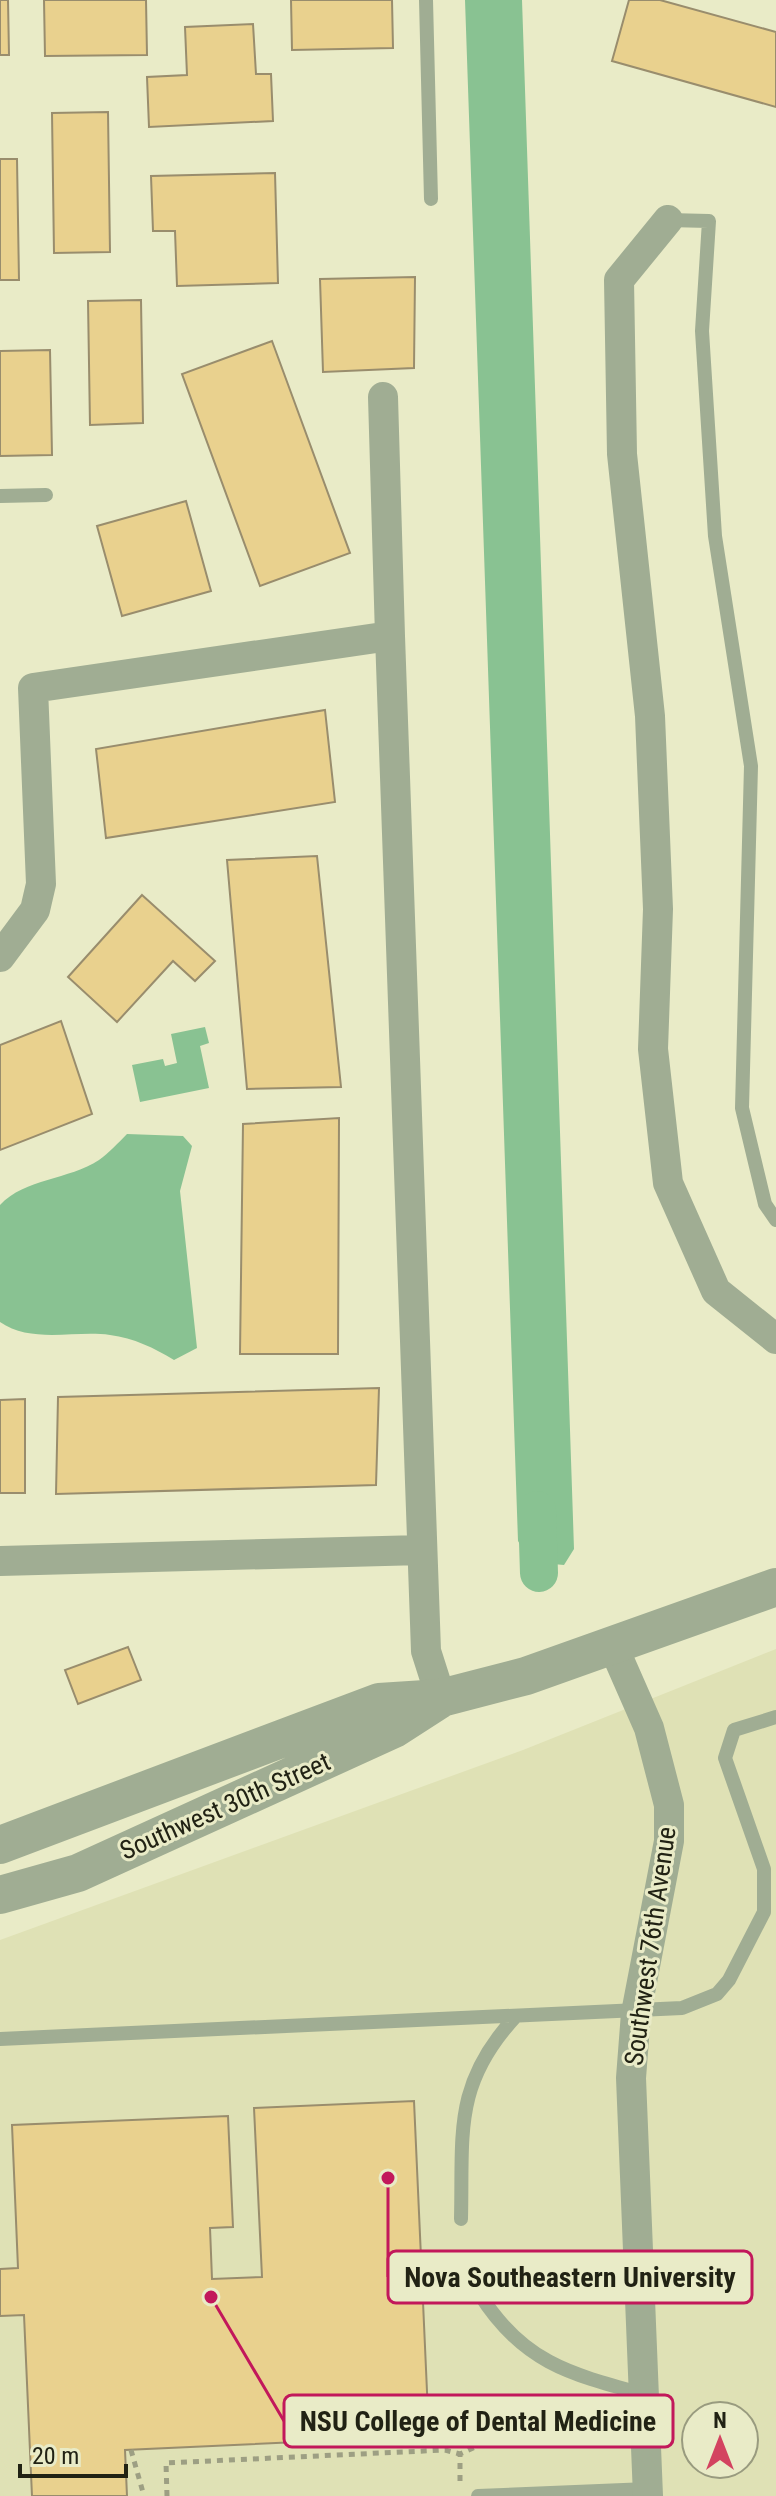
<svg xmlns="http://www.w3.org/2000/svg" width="776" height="2496" font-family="'Roboto Condensed',sans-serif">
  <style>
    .built { fill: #dfe1b5; fill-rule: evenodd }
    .water { fill: #89c292 }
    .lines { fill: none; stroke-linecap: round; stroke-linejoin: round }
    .canal { stroke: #89c292; stroke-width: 38 }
    .building { fill: #e9d18e; stroke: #998d6d; stroke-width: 2 }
    .path { stroke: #9d9f83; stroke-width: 5; stroke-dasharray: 6 6; stroke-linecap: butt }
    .service { stroke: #a0ad93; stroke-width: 14 }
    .minor { stroke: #a0ad93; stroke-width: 30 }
    .tertiary { stroke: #a0ad93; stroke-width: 38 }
    .labels { text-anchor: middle; stroke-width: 6; stroke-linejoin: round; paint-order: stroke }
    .street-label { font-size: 26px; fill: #212214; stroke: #e9ebc7 }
    .leader { fill: none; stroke: #c2185b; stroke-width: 3 }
    .callout-dot { fill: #c2185b; stroke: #e9ebc7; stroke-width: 3 }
    .callout { fill: #e9ebc7; stroke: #c2185b; stroke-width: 3 }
    .callout-label { font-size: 28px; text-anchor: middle; font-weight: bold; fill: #212214 }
  </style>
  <rect width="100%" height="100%" fill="#e9ebc7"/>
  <path class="built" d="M776,1649V2496H0V1940L523,1750ZM696,2416H744V2464H696Z"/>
  <path class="water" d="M465,0H522L574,1549L564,1565L531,1562L518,1541Z
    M205,1027L209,1043L200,1046L209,1088L140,1102L132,1065L163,1059L165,1066L177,1063L171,1034Z
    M127,1134L183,1136L192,1146L180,1191L197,1348L174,1360C154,1348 134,1338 110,1335C75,1330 31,1344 0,1322V1205C25,1178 69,1180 99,1160C109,1153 118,1143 127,1134Z"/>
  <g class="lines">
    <path class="canal" d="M537,1510L539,1573"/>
  </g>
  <path class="building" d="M0,0H8L9,55H0Z
    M44,0H146L147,55L45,56Z
    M291,0H392L393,48L292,50Z
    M629,0H660L776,32V107L612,61Z
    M253,24L256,74H271L273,121L149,127L147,77L187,75L185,27Z
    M108,112L110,252L54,253L52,113Z
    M0,159H17L19,280H0Z
    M275,173L278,283L177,286L175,231H153L151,176Z
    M415,277L414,368L323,372L320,279Z
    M141,300L143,423L90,425L88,301Z
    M272,341L350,553L260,586L182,374Z
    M50,350L52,455L0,456V351Z
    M186,501L211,591L122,616L97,526Z
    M325,710L335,802L106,838L96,749Z
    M317,856L341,1087L247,1089L227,860Z
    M142,895L215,961L195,981L173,961L117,1022L68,977Z
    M61,1021L92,1114L0,1150V1045Z
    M339,1118L338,1354H240L243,1124Z
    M379,1388L376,1485L56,1494L58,1397Z
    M25,1399V1493H0V1400Z
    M128,1647L141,1680L78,1704L65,1670Z
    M414,2101L429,2436L125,2450L127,2496H32L24,2315L0,2316V2269L18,2268L12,2125L228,2116L233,2227L210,2228L212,2279L262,2277L254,2108Z"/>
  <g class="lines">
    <path class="path" d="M131,2450L144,2496
      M460,2481V2454L480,2445L612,2443
      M167,2496L166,2463L445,2450L460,2454"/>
    <path class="service" d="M426,0L431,199
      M668,220L709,221L702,331L715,536L751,766L742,1108L765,1204L776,1220
      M0,496L46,495
      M0,2039L682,2008L717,1994L729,1980L764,1912V1869L725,1758L734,1730L776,1717
      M461,2219C463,2132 453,2084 516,2016
      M479,2293C522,2362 569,2374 644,2394
      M478,2496L648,2489"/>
    <path class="minor" d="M668,220L619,280L622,454L650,716L658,909L653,1049L668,1183L716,1291L776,1339
      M383,397L390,636
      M0,957L35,910L41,884L33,688L390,636L426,1651L441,1698
      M0,1561L422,1550
      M613,1646L649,1728L669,1805V1841L636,2013L631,2078L648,2496"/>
    <path class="tertiary" d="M0,1845L379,1702L441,1698L526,1676L776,1587
      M0,1895L78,1873L394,1729L439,1700"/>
  </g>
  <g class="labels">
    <g class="street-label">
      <text transform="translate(225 1806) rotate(-24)" y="9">Southwest 30th Street</text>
      <text transform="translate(650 1946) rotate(-82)" y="9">Southwest 76th Avenue</text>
    </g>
  </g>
  <path class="leader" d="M388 2178L388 2277M211 2297L284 2421"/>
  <g class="callout-dot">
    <circle cx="388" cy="2178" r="8"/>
    <circle cx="211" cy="2297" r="8"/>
  </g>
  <g class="callout">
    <rect x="388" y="2251" width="364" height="52" rx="8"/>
    <rect x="284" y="2395" width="389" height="52" rx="8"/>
  </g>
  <g class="callout-label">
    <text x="570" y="2287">Nova Southeastern University</text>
    <text x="478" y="2431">NSU College of Dental Medicine</text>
  </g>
  <g transform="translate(720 2440)"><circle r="38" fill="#e9ebc7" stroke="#999b7f" stroke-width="2"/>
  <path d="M0-6L14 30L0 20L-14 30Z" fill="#d34360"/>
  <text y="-12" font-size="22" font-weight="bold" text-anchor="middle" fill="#212214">N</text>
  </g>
  <path d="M20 2464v12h106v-12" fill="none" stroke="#212214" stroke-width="4"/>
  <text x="32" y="2464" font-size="24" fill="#212214" stroke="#e9ebc7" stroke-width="6" paint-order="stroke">20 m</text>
</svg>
